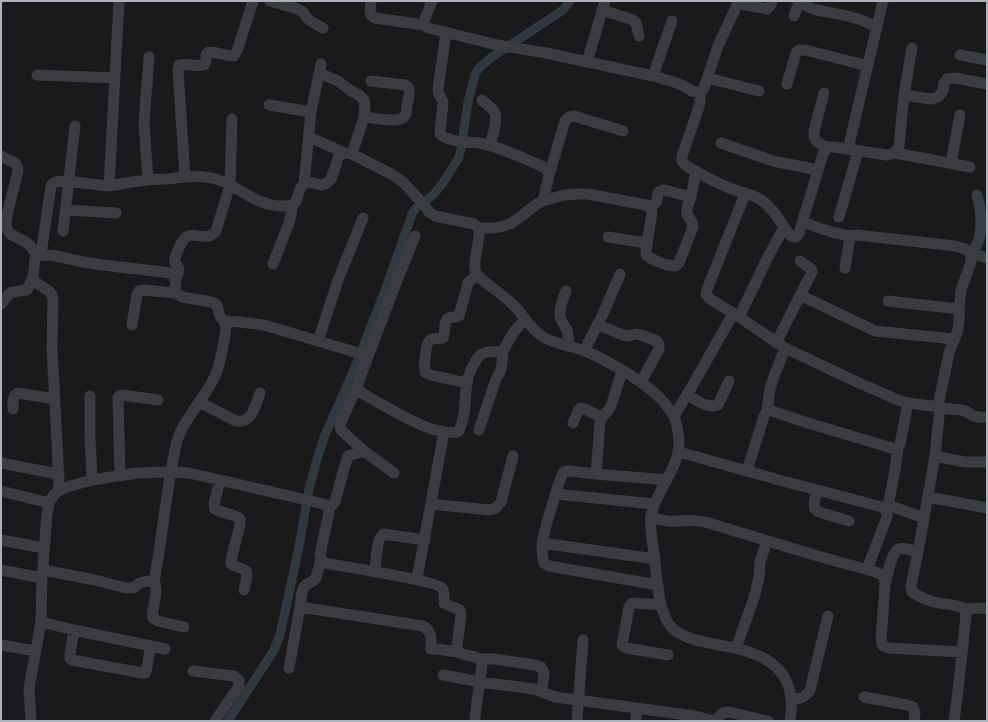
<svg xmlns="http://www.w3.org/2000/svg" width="988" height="722" font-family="'Fira Sans Condensed',sans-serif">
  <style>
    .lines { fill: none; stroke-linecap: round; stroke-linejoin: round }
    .canal { stroke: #303840; stroke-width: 9 }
    .minor { stroke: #3b3c41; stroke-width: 11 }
  </style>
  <rect width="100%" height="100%" fill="#1a1a1c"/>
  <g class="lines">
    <path class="canal" d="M228,721L274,650L280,635L299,547L309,489L317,459L325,435L355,367L386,288L412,214L416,208L433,195L443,183L459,157L461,149L468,102L475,75L479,68L492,57L563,10L570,1"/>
    <path class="minor" d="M119,1L109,186C122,184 135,181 148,180C155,179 161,179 167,179C184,177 202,174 219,180C244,189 256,207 286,206C302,206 295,190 304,184C309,180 316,185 321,185C324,184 325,184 327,183L331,179L339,156L345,153L352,154L393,175L403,182L425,206L429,212L435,216L474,224L479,228C481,242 473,257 475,269C476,278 495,289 502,295C507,299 513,304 517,309C525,318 532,330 543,337C555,344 571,346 585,351C598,356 610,363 622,370C641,382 662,395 673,415C676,420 677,426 678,432C679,439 680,446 678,452C674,475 655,493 651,516C649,528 653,542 654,554C656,570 657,589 661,605C663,612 666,621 671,627C683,639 703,642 719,645C751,650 789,661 791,700C792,707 791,714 790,721
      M270,1L295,8L303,12L307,18L312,22L323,28
      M371,1L370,11L371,15L375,18L424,25
      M432,1L424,21V25L428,28L497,45L546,53L653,76L674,82L684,86L692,91L700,93L704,88L718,46L737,5L741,4L767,9L770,6L772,1
      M602,10L633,20L636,23L639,36
      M794,16L799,2L811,8L817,10C837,14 859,16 877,28
      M446,32L438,90C438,95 441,97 443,102L440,134C447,142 468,142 479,143C501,147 523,158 544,167L547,170L549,175L543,201
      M960,55L987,60
      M587,62L605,1
      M319,73L338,81L351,91L359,95L364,100L365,105L364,117L352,154
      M37,75L115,78
      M653,76L672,21
      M708,78L759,91
      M787,84L796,53L799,50H805L868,66
      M700,93V101L699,107L682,156V161L685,165C700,174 716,183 732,189C742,193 753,194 761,200C774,208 781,224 791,236L796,237L799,233L823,154L827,147H834L887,155L895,153L899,146L904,95L912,48
      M824,93L814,131C813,142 818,143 827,147
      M904,95L931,99L938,97L943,91L944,83L947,79L955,78L987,84
      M482,100C485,103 491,107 494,111C499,118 492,137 490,145
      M269,105L311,112
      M364,117C372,118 397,123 404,117C407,114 407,109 407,105C408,99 411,93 408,87L405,85L371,81
      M309,137L345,153
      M721,143L773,161L818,170
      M848,149L883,1
      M895,153L970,167
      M1,156C8,162 18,159 18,171L7,215L6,223L7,229L10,234L26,242L32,248L37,256
      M951,163L960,115
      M549,175L565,121L569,117L574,116L623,131
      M185,177L178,70L179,65C188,63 195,67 204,65L206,61V55L209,52C218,52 225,56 234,56L237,51L253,1
      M148,180L144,123L149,57
      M304,184L311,112L321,64
      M745,194L708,287L706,294L710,299L739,317L785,348L857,382L898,400L908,403L940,407L935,456L918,552L911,586L912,592C920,597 930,602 939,603C948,605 956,604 965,609L966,615L958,691L954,721
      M977,195C981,208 983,229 978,242C976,246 974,250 971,253L987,258
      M650,208L657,201L658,193L660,191L664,190L691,197
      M66,210L116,213
      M839,217L858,151
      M803,222C818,228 835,234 851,236
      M479,228H495L504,226L512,223L537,204L543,201L564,195L577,194H588L646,205L650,208L652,212L646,250V255C652,260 667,266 675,266L679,263L693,227L692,222L687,214V208L691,197L696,171
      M63,231L75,126
      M608,237L647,243
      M41,254L51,186L55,182L65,181L109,186
      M273,264L289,223L293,205
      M845,268L849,243L851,236L857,235L955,246L965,249L971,253V262L961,290L959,309V320L958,330L949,353L939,401L940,407C948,410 954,409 962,410C967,411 970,414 974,416C978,418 983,417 987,417
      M176,279C179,271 181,269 175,263C174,257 177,253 179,248C181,244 183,239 186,237C196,231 206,243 216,231L230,185L232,119
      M566,291C563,299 559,307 560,316C561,321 564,325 567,330C569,335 568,341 568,346
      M800,295L875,331L954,339
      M888,301L959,309
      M1,304L9,294L12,292L27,290L33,277
      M739,317L768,257L784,227
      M224,321L239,322L264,325L365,355L369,353L371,349L396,283L415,236
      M132,325L137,295L139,291L144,290L175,293
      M598,325L623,335L629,336L636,334L641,335L657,341L659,344V349L641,382
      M318,341L338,280L363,218
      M776,343L812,272L811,269L800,261
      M370,351L356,389L340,424V427L341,430L364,451L394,473
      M584,351L603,314L620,274
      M467,383L431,375L425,372C424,366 425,344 430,340C433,338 439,339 443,338C446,332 443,321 449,318C452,317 456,317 459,316L468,283L471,280L477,275
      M356,389C369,398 383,405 397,413C414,422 437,435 458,432C468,415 463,393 469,375C470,371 472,367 474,364C476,360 478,356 482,354C487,350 496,353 503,351L513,333L525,319
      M687,395C696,400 708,409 718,405L729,381
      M90,396V438L92,480
      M199,402L236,421C253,423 255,406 260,393
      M13,409C13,402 12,396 18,393L55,399
      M767,411L770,389L773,379L785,348
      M674,416L687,395L733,314
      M573,423L578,411L581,408L585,409L601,417
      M479,430L494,385C495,380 498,376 500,372C503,366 502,358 503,351
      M679,452L783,481L882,507L887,511V517L867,569
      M935,456L965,462H987
      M1,463L58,474
      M747,471L764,416L767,411H772L808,423L892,448H898L900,444L908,403
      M596,474L600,422C602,414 608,413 611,406L622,371
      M120,476L118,398L119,396L122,395L158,400
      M220,480L214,504L215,509C223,514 233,513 240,519V525L231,560V564C236,568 242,567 246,571L247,575L244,590
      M817,490L814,504L815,509L819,512L849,521
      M1,491L49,503
      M58,491L59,481L52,348L53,300L52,295L49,291L35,282L33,277L35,259L37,256C49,252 71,260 83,262C112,267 141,269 170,273C179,278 174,284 175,293L182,297L211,302C221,305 216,308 220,316C221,318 224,320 225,323C227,328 225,335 224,341C222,353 220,365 215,376C211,385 205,394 199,402C191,415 181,426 177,441C166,488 163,535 154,582
      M556,494L654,504
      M928,497L987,508
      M431,504L489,510L496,508L501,502L513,456
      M888,505L924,518
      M329,508L335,502L343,472L348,456L364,451
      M887,511L895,470L898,448
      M651,517C658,519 666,522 673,521C685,521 692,519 705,522L821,557L876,572L884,576L885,584L881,639L883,646L889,648L962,652
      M1,540L44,548
      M542,543L655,559
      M1,570L42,578
      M43,570L95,580L126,588H133L140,583L148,581L154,582C160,592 151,606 153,618L158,621L184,627
      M375,572C376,562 376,540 383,534L425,540
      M417,579L444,432
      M885,584C887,577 892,550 899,549C904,547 913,551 918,552
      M658,585L549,566L544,563C542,557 542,551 542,544C544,529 550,513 554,499C557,490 559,479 564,472L569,471L596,474L667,480
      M661,605L633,603L631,604L629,607L622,645L626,648L668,655
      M300,607L423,626C433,632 431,639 431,649H437L458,652
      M965,609L979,608L987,609
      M41,622L74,630L165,649
      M74,630L70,654V658L72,660L142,673H145L146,671L151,646
      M1,645L36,651
      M736,648L754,598L759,577L760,562L767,541
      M480,659H494L535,665L541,667L544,673L542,691
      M289,668L300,607L302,592L304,587L307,584L312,582L316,578L321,559
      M193,671L234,676L239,680V686L215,721
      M443,675L480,682L534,689L555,697L636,708V721
      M864,697L907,705L913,707L915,713L914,721
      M791,700C801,698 804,699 810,690L828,616
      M636,708L695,716L710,720H716L723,713L729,712L768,721
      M31,721L29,689L30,682L41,622L42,578L47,514L49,503L53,496L58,491L70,486L92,480L137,473L170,472L189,473L220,480L324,504L329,508V513L320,554L321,559L325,563C341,566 437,581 442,588C445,591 444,598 444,603L448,605L460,610L461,615L457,646L458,652C465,656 473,655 480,659L482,664L475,717V721
      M577,721L583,640"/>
  </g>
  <rect width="988" height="722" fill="none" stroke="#adb1bb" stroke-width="4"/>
</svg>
